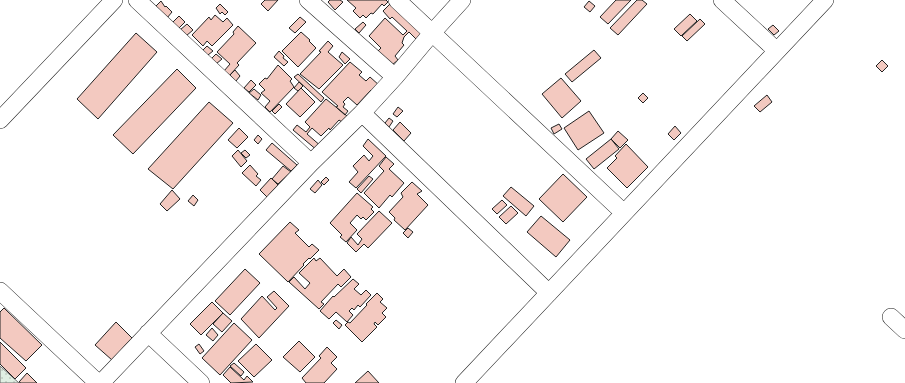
<svg xmlns="http://www.w3.org/2000/svg" width="905" height="383" font-family="Quicksand,sans-serif">
  <style>
    .grass { fill: url(#grass-dots); stroke: #6f6f6f }
    .building { fill: #f3c9c0; stroke: #222 }
    .lines { fill: none; stroke-linecap: round; stroke-linejoin: round }
    .minor-casing { stroke: #222; stroke-width: 18 }
    .minor { stroke: #fff; stroke-width: 17 }
  </style>
  <defs>
    <pattern id="grass-dots" width="8" height="8" patternUnits="userSpaceOnUse"><rect width="8" height="8" fill="#e0efe3"/><path d="M2 2h.1M6 6h.1" fill="none" stroke="#c0cdc2" stroke-width="1.8" stroke-linecap="round"/></pattern>
  </defs>
  <rect width="100%" height="100%" fill="#fff"/>
  <path class="grass" d="M0,366L19,383H0Z"/>
  <path class="building" d="M265,0H278L268,11L261,4Z
    M330,0H340L343,2L335,10L328,2Z
    M347,0H386L388,2L384,6L382,4L373,14L371,13L366,18L363,15L360,18L353,11L356,8Z
    M616,0H631L608,24L600,17Z
    M637,0H642L647,4L618,35L610,28Z
    M161,1L165,7L166,6L172,12L167,18L156,6Z
    M589,1L595,6L590,12L584,7Z
    M391,3L425,35L418,41L409,32L404,37L402,43L404,45L395,56L398,60L392,65L378,51L381,48L369,36L385,18L403,35L407,31L392,17L390,19L383,11Z
    M220,4L228,12L225,15L222,12L220,14L216,8Z
    M690,14L697,21L681,36L674,29Z
    M215,15L223,22L227,18L233,25L212,46L207,41L203,46L192,35L209,17L211,20Z
    M179,16L185,22L178,29L172,23Z
    M300,17L306,22L295,33L289,28Z
    M700,19L705,24L687,41L682,36Z
    M363,22L366,25L359,33L355,29Z
    M187,24L193,30L186,36L180,30Z
    M773,25L779,31L774,35L768,29Z
    M238,26L256,43L237,63L239,65L229,76L224,71L230,64L217,52L234,34L233,32Z
    M301,32L310,40L309,41L316,48L298,67L282,51Z
    M136,33L157,52L98,119L77,99Z
    M328,41L333,46L328,52L343,65L319,89L300,74L321,52L319,51Z
    M207,46L213,51L208,55L203,50Z
    M594,50L601,58L572,82L565,74Z
    M279,51L284,56L283,58L288,62L284,66L274,57Z
    M342,52L350,59L345,64L339,57Z
    M216,54L222,59L216,64L211,59Z
    M882,60L888,66L882,72L876,66Z
    M350,62L362,72L359,75L366,81L370,77L380,86L374,93L371,90L357,105L348,97L343,102L345,104L343,107L348,111L345,115L336,107L338,106L322,92Z
    M278,65L292,79L290,81L294,87L270,112L265,107L270,101L261,93L265,90L259,84L265,78L267,79Z
    M177,69L196,88L133,154L113,135Z
    M235,70L240,76L236,81L230,75Z
    M298,74L324,98L321,102L294,77Z
    M561,78L581,101L562,118L542,94Z
    M251,80L256,85L249,92L244,88Z
    M299,82L303,86L298,91L294,88Z
    M301,88L315,102L300,117L286,104Z
    M254,89L261,95L258,100L249,93Z
    M643,93L648,98L643,103L638,98Z
    M767,95L772,102L760,112L754,106Z
    M326,99L347,116L342,122L339,120L330,130L329,128L321,136L312,128L307,134L322,147L318,151L293,130L297,125L306,132L310,127L305,122Z
    M209,102L233,123L173,189L148,169Z
    M279,104L282,107L275,114L272,111Z
    M398,107L403,111L397,117L393,114Z
    M589,111L604,133L578,150L564,128Z
    M389,118L393,121L389,127L385,123Z
    M400,122L411,133L404,141L393,130Z
    M559,124L562,129L554,134L551,128Z
    M675,126L681,133L674,140L668,134Z
    M239,128L248,137L237,148L228,140Z
    M618,131L628,140L620,148L611,139Z
    M258,135L262,139L258,144L254,140Z
    M368,139L386,156L356,188L349,182L358,172L353,166L364,155L369,161L373,156L363,146Z
    M611,139L619,149L594,169L586,159Z
    M272,143L297,165L291,171L266,150Z
    M626,144L648,167L627,188L607,168L617,158L615,156Z
    M238,150L247,161L241,167L232,156Z
    M245,150L250,155L246,158L241,153Z
    M386,157L394,164L389,169L404,183L392,197L390,195L379,208L364,193L384,171L379,166Z
    M250,165L258,174L256,176L261,180L256,186L242,173Z
    M283,166L291,172L278,184L272,179Z
    M563,174L587,197L563,222L539,199Z
    M369,176L373,179L361,193L357,189Z
    M326,177L329,180L324,185L321,182Z
    M271,178L278,185L267,197L260,190Z
    M318,180L322,185L315,193L310,189Z
    M412,182L422,191L417,194L428,205L405,230L394,220L395,218L389,212L403,197L401,193Z
    M511,187L534,206L526,216L503,196Z
    M172,190L180,199L167,211L160,204Z
    M357,193L373,207L371,209L374,212L366,220L363,217L361,219L357,215L350,223L357,230L346,242L340,237L342,235L330,223Z
    M193,195L198,200L194,206L188,201Z
    M502,200L507,205L497,214L492,209Z
    M511,206L518,213L506,224L499,217Z
    M379,211L392,223L368,248L364,244L356,252L347,243L351,237L358,245L362,239L357,234Z
    M541,216L570,240L556,257L527,232Z
    M290,222L299,230L295,233L309,247L312,244L319,250L310,259L309,258L303,264L304,265L288,282L259,254Z
    M408,228L413,232L408,238L403,233Z
    M314,258L316,261L320,258L337,276L344,269L351,277L341,287L338,284L321,302L324,304L319,309L289,282L294,277L305,289L310,283L299,273Z
    M245,269L260,283L230,315L215,301Z
    M353,279L359,284L354,289L361,295L366,290L371,295L360,307L358,305L354,310L352,308L349,311L353,315L347,322L336,312L329,319L320,311L333,296L334,297Z
    M274,291L289,306L259,338L241,319L262,296L275,310L277,308L267,297Z
    M377,293L383,299L380,302L387,308L382,313L386,317L378,325L375,322L374,324L377,327L362,342L345,325L348,322L350,323L367,305L366,304Z
    M212,302L223,313L201,335L190,324Z
    M4,308L42,345L26,361L0,338V312Z
    M223,313L232,321L222,332L213,324Z
    M336,320L342,325L339,329L333,323Z
    M116,322L132,338L112,360L95,345Z
    M234,323L252,340L220,375L202,358Z
    M212,328L218,335L213,341L206,335Z
    M299,341L315,357L300,372L283,357Z
    M0,342L26,368L15,379L0,364Z
    M199,344L204,351L200,354L195,347Z
    M256,344L272,360L254,377L238,361Z
    M327,347L337,357L331,363L337,369L324,383H306L302,378L321,358L319,356Z
    M234,363L244,372L241,376L230,366Z
    M230,367L244,380L247,376L253,382L231,383L223,375Z
    M368,371L379,383H355Z
    M27,373L37,383H21L19,382Z"/>
  <g class="lines">
    <g class="minor-casing">
      <path id="minor" d="M137,0L311,163
        M308,0L395,77
        M397,0L624,213
        M722,0L777,51
        M362,113L549,293
        M0,120L114,0
        M0,291L98,383
        M891,317L905,330
        M148,333L201,383
        M101,383L311,163L362,113L395,77L432,33L462,0
        M464,383L825,0"/>
    </g>
    <use href="#minor" class="minor"/>
  </g>
</svg>
